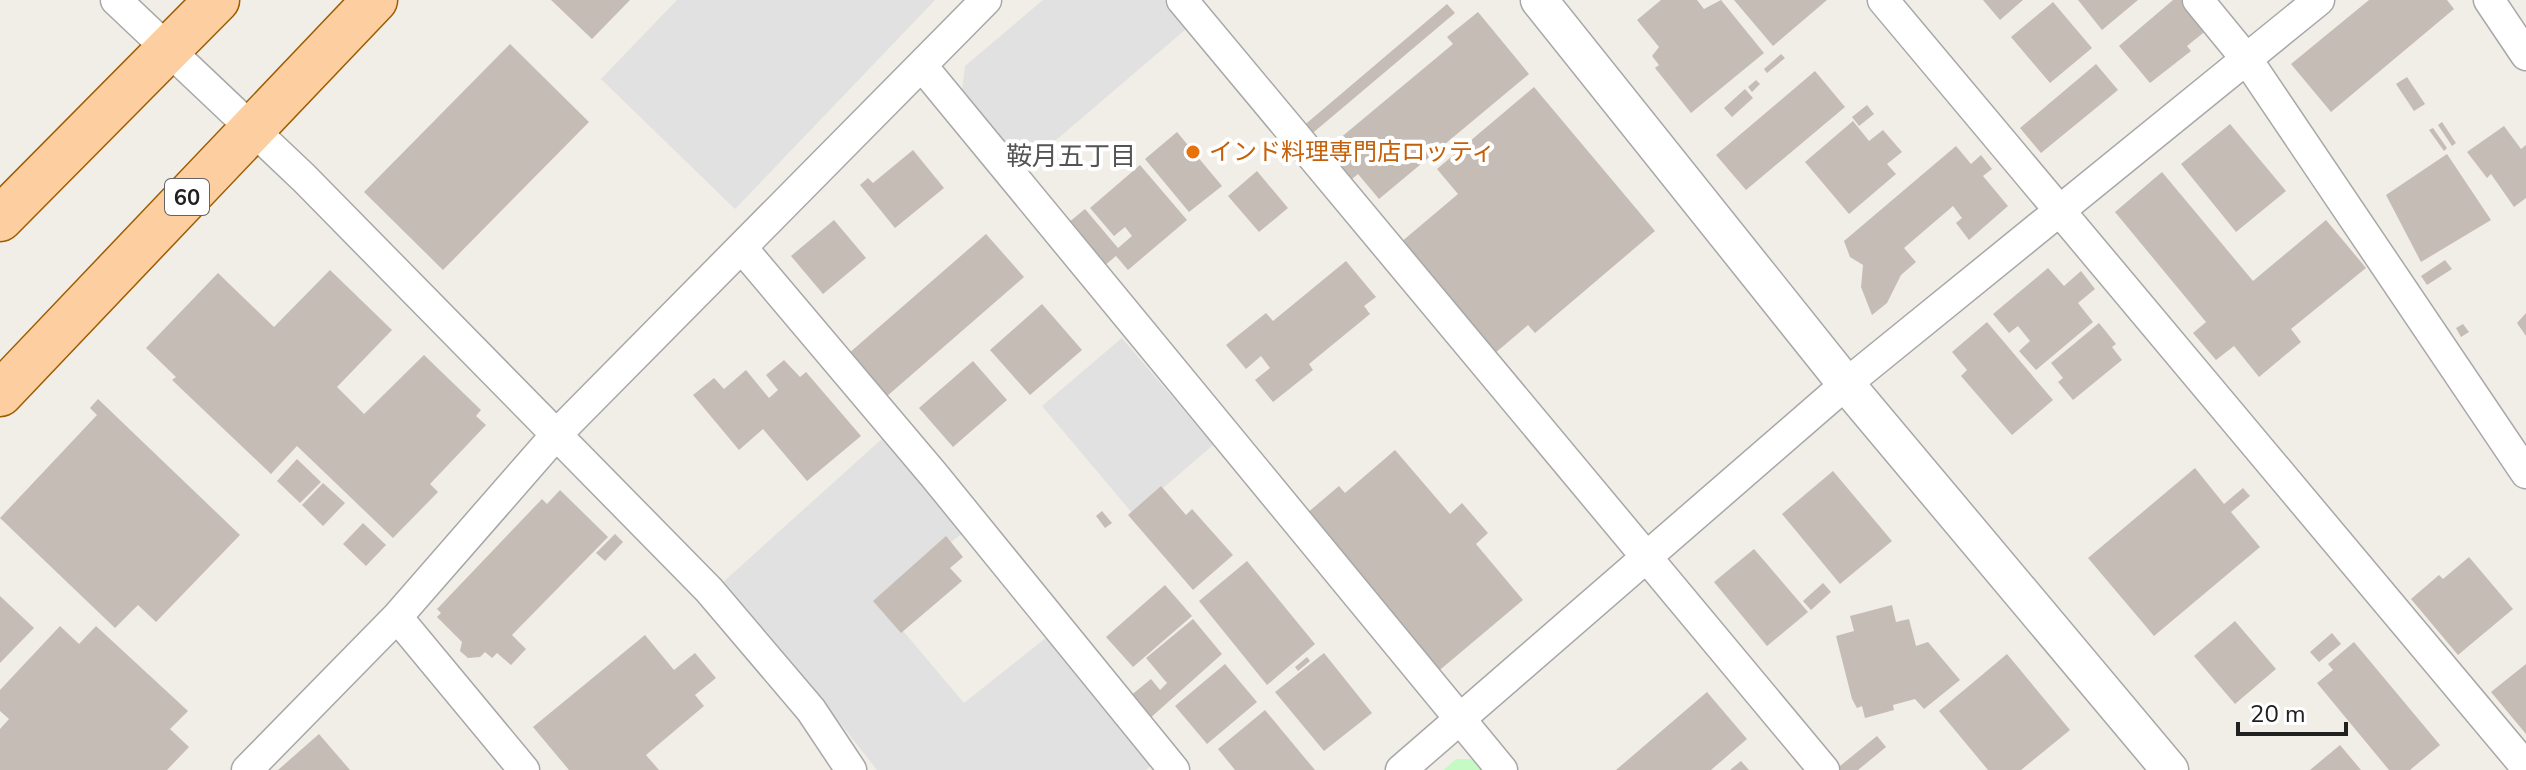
<svg xmlns="http://www.w3.org/2000/svg" width="2526" height="770" font-family="'Nunito Sans','Noto Sans JP',sans-serif">
  <style>
    .park { fill: #c5fac5 }
    .parking { fill: #e1e1e1 }
    .building { fill: #c6bcb6 }
    .lines { fill: none; stroke-linecap: round; stroke-linejoin: round }
    .minor-casing { stroke: #a8a8a8; stroke-width: 33 }
    .tertiary-casing { stroke: #a8a8a8; stroke-width: 39 }
    .primary-casing { stroke: #9d5d00; stroke-width: 47 }
    .minor { stroke: #fff; stroke-width: 30 }
    .tertiary { stroke: #fff; stroke-width: 36 }
    .primary { stroke: #fdcea0; stroke-width: 44 }
    .food-dot { fill: #e8710a; stroke: #fff; stroke-width: 3 }
    .labels { text-anchor: middle; stroke-width: 8; stroke-linejoin: round; paint-order: stroke }
    .shield { fill: #fff; stroke: #646464; stroke-width: 2 }
    .shield-label { font-size: 22px; font-weight: bold; fill: #212121 }
    .food-label { font-size: 24px; fill: #c56008; stroke: #fff; text-anchor: start }
    .neighbourhood-label { font-size: 26px; fill: #545454; stroke: #fff }
  </style>
  <rect width="100%" height="100%" fill="#f1ede7"/>
  <path class="park" d="M1456,759H1477L1486,770H1444Z"/>
  <path class="parking" d="M677,0H935L735,209L601,79Z
    M1043,0H1164L1186,29L1021,170L961,98L965,66Z
    M1122,338L1213,445L1133,514L1042,406Z
    M884,437L963,533L876,599L964,703L1047,637L1154,763L1146,770H877L822,700L721,584Z"/>
  <path class="building" d="M551,0H630L592,39Z
    M1661,0H1697L1704,9L1721,0L1764,53L1691,113L1655,68L1659,65L1652,56L1659,47L1637,20Z
    M1734,0H1827L1773,46Z
    M1983,0H2023L2000,20Z
    M2078,0H2138L2102,30Z
    M2173,0H2183L2208,29L2187,46L2191,51L2150,83L2119,46Z
    M2369,0H2447L2454,9L2331,112L2291,64Z
    M2053,2L2092,48L2050,83L2011,37Z
    M1447,4L1455,13L1308,137L1301,128Z
    M1478,12L1529,74L1379,199L1358,174L1346,184L1321,154L1453,44L1447,37Z
    M510,44L589,122L443,270L364,192Z
    M1781,54L1785,58L1767,73L1764,69Z
    M2096,64L2118,90L2041,153L2020,128Z
    M1815,71L1845,107L1746,190L1716,155Z
    M2407,77L2425,104L2414,111L2396,84Z
    M1756,80L1760,84L1752,92L1748,87Z
    M1534,87L1655,231L1535,333L1528,325L1494,354L1400,243L1458,194L1437,169Z
    M1745,89L1753,98L1732,117L1724,108Z
    M1867,105L1874,114L1859,126L1852,117Z
    M1853,121L1869,141L1883,130L1902,152L1887,164L1896,174L1849,214L1805,162Z
    M2442,122L2456,143L2452,146L2438,125Z
    M2230,124L2286,191L2236,232L2181,164Z
    M2504,126L2521,149L2526,145V198L2514,207L2491,174L2487,178L2467,152Z
    M2433,128L2447,148L2444,151L2429,130Z
    M1177,132L1222,186L1189,212L1145,159Z
    M1956,146L1971,164L1981,155L1992,169L1983,176L2008,206L1969,240L1956,223L1962,218L1953,206L1904,248L1916,262L1901,275L1887,303L1872,315L1861,287L1863,265L1850,257L1844,241Z
    M913,150L944,188L895,228L860,185L868,178L873,183Z
    M2447,154L2491,220L2421,262L2386,195Z
    M1140,165L1187,220L1128,270L1116,256L1098,271L1062,228L1085,209L1118,248L1132,236L1125,227L1114,236L1090,208Z
    M1257,171L1288,208L1259,232L1228,196Z
    M2162,172L2253,281L2326,220L2366,268L2291,329L2301,342L2259,377L2234,346L2216,360L2193,333L2206,322L2115,212Z
    M834,220L866,258L823,294L791,256Z
    M986,234L1024,277L886,397L848,354Z
    M2445,260L2452,269L2427,285L2421,276Z
    M1346,261L1376,297L1364,306L1370,314L1309,364L1313,370L1273,402L1255,380L1270,368L1261,356L1246,369L1226,345L1266,313L1273,321Z
    M2048,268L2064,286L2081,271L2095,289L2078,303L2093,322L2036,370L2019,351L2030,341L2018,326L2009,333L1993,314Z
    M330,270L392,330L337,387L364,414L360,418L424,355L481,410L476,416L486,425L430,484L438,492L393,538L297,446L271,474L172,380L176,377L146,348L218,273L274,327Z
    M1042,304L1082,350L1030,395L990,350Z
    M2526,313V336L2517,323Z
    M1987,322L2053,400L2012,435L1961,376L1967,370L1952,352Z
    M2099,323L2116,344L2112,347L2122,360L2073,400L2058,382L2063,378L2051,363Z
    M2463,324L2469,332L2461,337L2456,328Z
    M784,360L800,377L806,372L861,436L807,481L763,429L739,450L693,395L714,378L724,389L746,370L769,398L778,390L766,375Z
    M973,361L1007,400L953,447L919,408Z
    M98,399L240,535L156,622L138,605L115,628L0,518L97,415L90,408Z
    M1395,450L1450,514L1462,503L1488,533L1476,544L1523,600L1435,674L1306,514L1339,486L1345,493Z
    M297,459L321,482L300,503L277,481Z
    M2195,468L2224,504L2243,488L2250,496L2231,512L2260,547L2154,636L2088,558Z
    M1833,471L1892,541L1840,584L1782,514Z
    M323,483L345,503L323,526L302,505Z
    M1161,486L1186,515L1192,509L1233,555L1193,590L1128,515Z
    M560,490L608,537L512,635L526,649L511,665L497,653L492,658L485,652L480,657L468,658L460,651L462,642L437,617L441,613L437,609L542,499L547,504Z
    M1102,511L1112,523L1105,528L1096,516Z
    M363,523L386,545L366,566L343,544Z
    M615,534L623,542L605,561L596,553Z
    M946,536L963,557L950,568L962,581L901,633L873,601Z
    M1754,549L1808,612L1767,646L1714,582Z
    M2469,557L2513,609L2458,655L2411,599L2439,575L2443,579Z
    M1247,561L1315,644L1267,685L1199,601Z
    M1823,583L1831,592L1811,610L1803,601Z
    M1165,585L1192,616L1133,667L1106,637Z
    M0,596L34,628L0,663Z
    M1892,605L1896,622L1909,619L1916,646L1928,642L1960,680L1924,709L1915,699L1893,705L1894,710L1865,718L1862,706L1857,708L1852,699L1836,636L1854,631L1850,616Z
    M1193,619L1222,654L1148,720L1129,697L1151,679L1160,690L1167,683L1146,658Z
    M2235,621L2276,669L2235,704L2194,656Z
    M60,626L79,644L96,626L188,711L170,729L189,747L167,770H0V729L9,719L0,711V690Z
    M2332,633L2341,644L2319,662L2310,652Z
    M645,635L674,670L695,653L716,678L695,695L704,706L646,755L659,770H569L533,727Z
    M2354,642L2440,745L2410,770H2389L2317,683L2333,670L2328,664Z
    M1324,653L1372,713L1324,751L1275,692Z
    M2007,654L2070,730L2021,770H1988L1939,711Z
    M1307,657L1310,661L1298,671L1295,667Z
    M1225,664L1257,702L1207,744L1175,706Z
    M2526,664V734L2491,692Z
    M1707,692L1747,739L1711,770H1616Z
    M1265,710L1304,757L1315,770H1235L1218,749Z
    M319,734L350,770H278Z
    M1877,736L1886,747L1858,770H1835Z
    M2340,745L2361,770H2310Z
    M1741,761L1749,770H1730Z"/>
  <g class="lines">
    <g class="minor-casing">
      <path id="minor" d="M116,0L304,178L709,590L811,710L851,770
        M1182,0L1824,770
        M1883,0L2526,767
        M2198,0L2248,61L2526,473
        M2489,0L2526,55
        M922,66L1502,770
        M742,248L933,474L1174,770
        M397,617L524,770
        M247,770L397,617L555,436L986,0
        M1401,770L1846,384L2319,0"/>
    </g>
    <g class="tertiary-casing">
      <path id="tertiary" d="M1539,0L1846,384L2170,770"/>
    </g>
    <g class="primary-casing">
      <path id="primary" d="M0,219L217,0
        M0,394L375,0"/>
    </g>
    <use href="#minor" class="minor"/>
    <use href="#tertiary" class="tertiary"/>
    <use href="#primary" class="primary"/>
  </g>
  <circle class="food-dot" cx="1193" cy="152" r="8"/>
  <g class="labels">
    <rect class="shield" x="165" y="179" width="44" height="36" rx="6"/>
    <g class="shield-label">
      <text x="187" y="205">60</text>
    </g>
    <g class="food-label">
      <text x="1209" y="160">インド料理専門店ロッティ</text>
    </g>
    <g class="neighbourhood-label">
      <text x="1071" y="165">鞍月五丁目</text>
    </g>
  </g>
  <path d="M2238 722v12h108v-12" fill="none" stroke="#212121" stroke-width="4"/>
  <text x="2250" y="722" font-size="24" fill="#212121" stroke="#ffffff" stroke-width="6" paint-order="stroke">20 m</text>
</svg>
